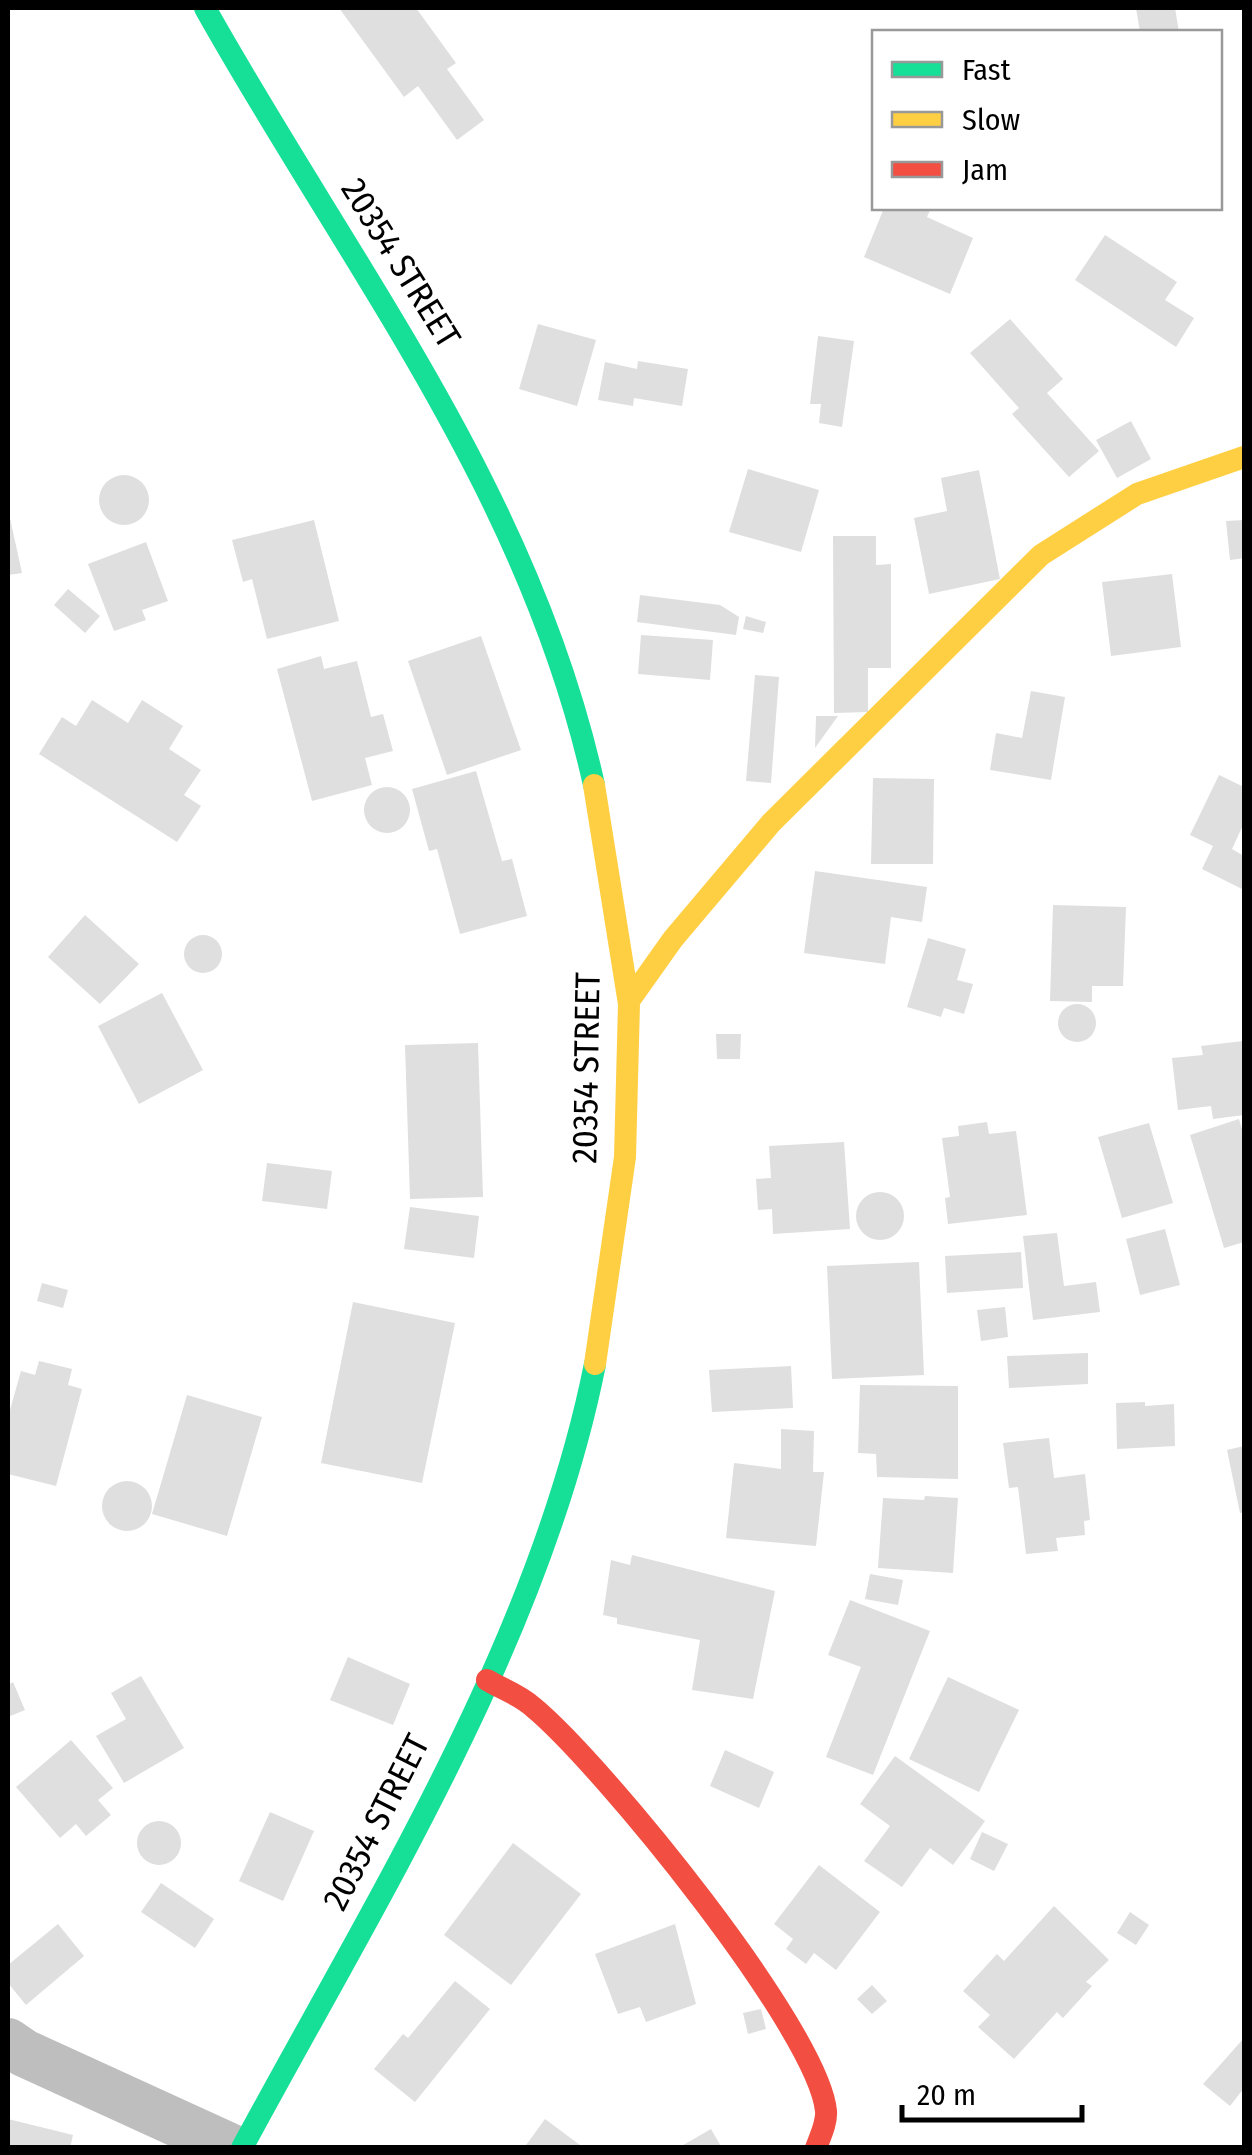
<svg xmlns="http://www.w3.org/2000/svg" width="1252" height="2155" font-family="'Fira Sans Condensed',sans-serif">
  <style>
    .building { fill: #dfdfdf }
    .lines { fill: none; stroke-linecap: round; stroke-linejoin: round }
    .street { stroke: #bebebe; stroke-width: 48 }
    .fast { stroke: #16e098; stroke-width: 22 }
    .slow { stroke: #ffcf43; stroke-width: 22 }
    .jam { stroke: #f24e42; stroke-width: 22 }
    .labels { text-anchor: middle; stroke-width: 8; stroke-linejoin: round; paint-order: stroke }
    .street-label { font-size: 35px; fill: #000; stroke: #fff }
  </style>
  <rect width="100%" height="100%" fill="#fff"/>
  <path class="building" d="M339,8H416L456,63L447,69L484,120L457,140L418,86L404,97Z
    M1136,8H1175L1179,32H1140Z
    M884,208H931L927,217L973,238L950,294L864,257Z
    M1105,235L1177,282L1165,300L1194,318L1176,347L1075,280Z
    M1010,319L1063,379L1047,393L1099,451L1069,477L1012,414L1019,408L970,353Z
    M538,324L596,340L577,406L519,389Z
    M818,336L854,341L842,427L819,423L821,404H810Z
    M638,361L688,369L682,406L634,398L633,406L598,400L605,362L637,369Z
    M1131,421L1151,459L1117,478L1096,440Z
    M748,469L819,490L801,552L729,532Z
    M979,470L1000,579L929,594L914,518L947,511L941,478Z
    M99 500a25 25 0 1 1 50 0a25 25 0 1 1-50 0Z
    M8,509L22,573L8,575Z
    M314,520L339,621L267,639L252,579L243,582L232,540Z
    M1244,520V558L1230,560L1226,521Z
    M833,536H876V565L891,564V668H868V712L834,713Z
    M146,542L168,601L142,610L146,620L114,631L88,564Z
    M1172,574L1181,647L1111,656L1102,582Z
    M68,589L100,616L85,633L54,605Z
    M640,595L720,605L739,617L736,635L637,622Z
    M746,616L766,622L763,633L743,629Z
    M641,635L713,640L710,680L638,674Z
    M481,636L521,750L447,775L408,661Z
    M321,656L324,669L357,661L371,717L383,714L393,751L365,758L372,785L312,801L277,669Z
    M755,675L779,677L771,783L746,781Z
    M1031,691L1065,697L1051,780L990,770L996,733L1022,738Z
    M92,700L128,723L142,700L183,726L169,749L201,770L184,795L201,806L177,842L39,754L62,717L76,726Z
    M816,716H838L815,748Z
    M476,771L502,861L512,859L527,916L460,934L437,849L429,851L412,789Z
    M1219,775L1244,787V823L1232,849L1244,856V890L1202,869L1213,846L1190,835Z
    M873,778L934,779L933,864H871Z
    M364 810a23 23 0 1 1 46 0a23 23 0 1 1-46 0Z
    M815,871L927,887L922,922L891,917L885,964L804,953Z
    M1053,905L1126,907L1123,986H1092V1002L1050,1001Z
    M85,915L139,964L100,1004L48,957Z
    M184 954a19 19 0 1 1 38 0a19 19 0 1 1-38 0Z
    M928,938L966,949L957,980L973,984L964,1014L944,1008L941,1017L907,1007Z
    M162,993L203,1070L139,1104L98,1026Z
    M1058 1023a19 19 0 1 1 38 0a19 19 0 1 1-38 0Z
    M716,1034H741L740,1059H717Z
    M1243,1041L1244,1115L1213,1119L1211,1106L1178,1110L1172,1058L1203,1055L1201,1046Z
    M478,1043L483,1197L410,1199L405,1045Z
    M1239,1119L1244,1136V1242L1224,1248L1190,1135Z
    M987,1122L989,1134L1016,1131L1027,1215L948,1224L945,1198L950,1197L942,1138L959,1136L958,1126Z
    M1149,1123L1173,1203L1122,1218L1098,1137Z
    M844,1142L850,1229L773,1234L772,1209L758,1210L756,1179L771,1178L769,1146Z
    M267,1163L332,1171L327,1209L262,1201Z
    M856 1216a24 24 0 1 1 48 0a24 24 0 1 1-48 0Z
    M410,1207L479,1216L474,1258L404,1249Z
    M1165,1229L1180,1285L1140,1295L1126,1239Z
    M1057,1233L1064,1286L1096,1282L1100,1312L1033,1320L1023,1236Z
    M1021,1252L1023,1288L947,1293L945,1256Z
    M919,1262L924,1375L832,1379L827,1266Z
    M42,1283L68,1290L63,1308L37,1301Z
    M353,1302L455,1323L422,1483L321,1463Z
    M1005,1307L1008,1337L981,1341L977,1310Z
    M1088,1353V1384L1009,1388L1007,1356Z
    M39,1361L72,1369L68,1385L82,1389L56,1486L8,1474V1417L21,1371L35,1375Z
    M791,1366L793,1408L712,1412L709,1370Z
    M860,1385L958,1386V1479L877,1477L876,1454L858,1453Z
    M187,1395L262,1417L227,1536L152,1514Z
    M1145,1402V1406L1174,1404L1175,1446L1117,1449L1116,1403Z
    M781,1429L814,1431L813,1472H824L816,1546L726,1538L734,1463L781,1469Z
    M1049,1438L1054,1478L1085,1474L1090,1520L1084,1521L1085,1535L1056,1538L1058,1551L1026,1554L1018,1487L1009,1488L1003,1443Z
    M1244,1446V1512L1240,1513L1227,1450Z
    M102 1506a25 25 0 1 1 50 0a25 25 0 1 1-50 0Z
    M925,1496L958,1498L953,1573L878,1568L883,1498L924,1500Z
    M632,1555L775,1591L753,1699L692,1690L700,1640L617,1624V1618L603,1615L611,1560L630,1565Z
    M870,1574L903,1580L898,1605L865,1599Z
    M850,1600L930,1631L873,1775L826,1757L861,1667L828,1655Z
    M348,1657L410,1684L393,1725L330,1700Z
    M141,1676L184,1748L124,1783L96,1736L126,1719L111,1693Z
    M948,1677L1019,1710L979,1792L909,1759Z
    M13,1682L25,1710L8,1717V1685Z
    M71,1740L113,1788L98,1800L111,1815L86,1836L76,1824L60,1838L16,1787Z
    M725,1750L774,1772L759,1808L710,1786Z
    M895,1756L985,1821L953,1865L930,1848L902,1887L864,1861L890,1826L860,1804Z
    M270,1812L314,1831L283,1901L239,1881Z
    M137 1843a22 22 0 1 1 44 0a22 22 0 1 1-44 0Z
    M982,1832L1008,1844L994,1871L970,1859Z
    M513,1843L581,1894L511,1985L444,1935Z
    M819,1865L880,1912L836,1970L814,1953L806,1964L786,1949L793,1939L774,1924Z
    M161,1883L214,1919L195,1948L141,1912Z
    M1054,1906L1109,1960L1086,1982L1092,1986L1063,2018L1057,2012L1014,2059L978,2027L990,2015L963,1991L997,1954L1004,1961Z
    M1130,1912L1149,1925L1136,1945L1117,1933Z
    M58,1924L84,1956L26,2005L8,1983V1965Z
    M675,1924L696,2004L646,2022L640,2007L618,2014L595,1954Z
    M455,1981L490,2009L415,2102L374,2069L403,2034L408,2038Z
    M872,1985L887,2001L872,2014L857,1999Z
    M761,2009L766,2029L748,2034L743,2013Z
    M1244,2038V2088L1230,2106L1203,2084Z
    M8,2119L73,2135L70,2148H8Z
    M545,2119L584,2148H524Z
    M711,2129L722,2148H678Z"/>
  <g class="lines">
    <path class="street" d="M8,2042L24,2053L232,2148"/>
    <path class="fast" d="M205,8C349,265 529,490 594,785
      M242,2148C375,1901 540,1641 595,1364"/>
    <path class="slow" d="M594,785L629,1004L625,1157L595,1364
      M629,1001L673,939L771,823L1041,555L1137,494L1244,457"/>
    <path class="jam" d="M487,1680C502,1689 520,1695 533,1707C601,1763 818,2029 826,2111C827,2123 820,2137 816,2148"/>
  </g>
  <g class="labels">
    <g class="street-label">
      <text transform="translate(401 263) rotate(58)" y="12">20354 STREET</text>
      <text transform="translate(586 1068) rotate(-89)" y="12">20354 STREET</text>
      <text transform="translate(376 1822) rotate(-63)" y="12">20354 STREET</text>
    </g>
  </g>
  <rect width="1252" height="2155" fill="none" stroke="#000000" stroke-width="20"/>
  <rect x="872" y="30" width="350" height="180" fill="#ffffff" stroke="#999999" stroke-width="2.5"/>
  <rect x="892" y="62" width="50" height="15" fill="#16e098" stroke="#999999" stroke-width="2.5"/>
  <text x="962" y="80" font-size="30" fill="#000000">Fast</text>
  <rect x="892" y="112" width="50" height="15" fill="#ffcf43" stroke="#999999" stroke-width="2.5"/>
  <text x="962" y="130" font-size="30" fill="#000000">Slow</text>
  <rect x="892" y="162" width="50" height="15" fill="#f24e42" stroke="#999999" stroke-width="2.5"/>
  <text x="962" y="180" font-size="30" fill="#000000">Jam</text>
  <path d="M902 2105v15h180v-15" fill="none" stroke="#000000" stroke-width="5"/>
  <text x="917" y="2105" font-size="30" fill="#000000" stroke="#ffffff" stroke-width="8" paint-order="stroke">20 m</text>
</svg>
